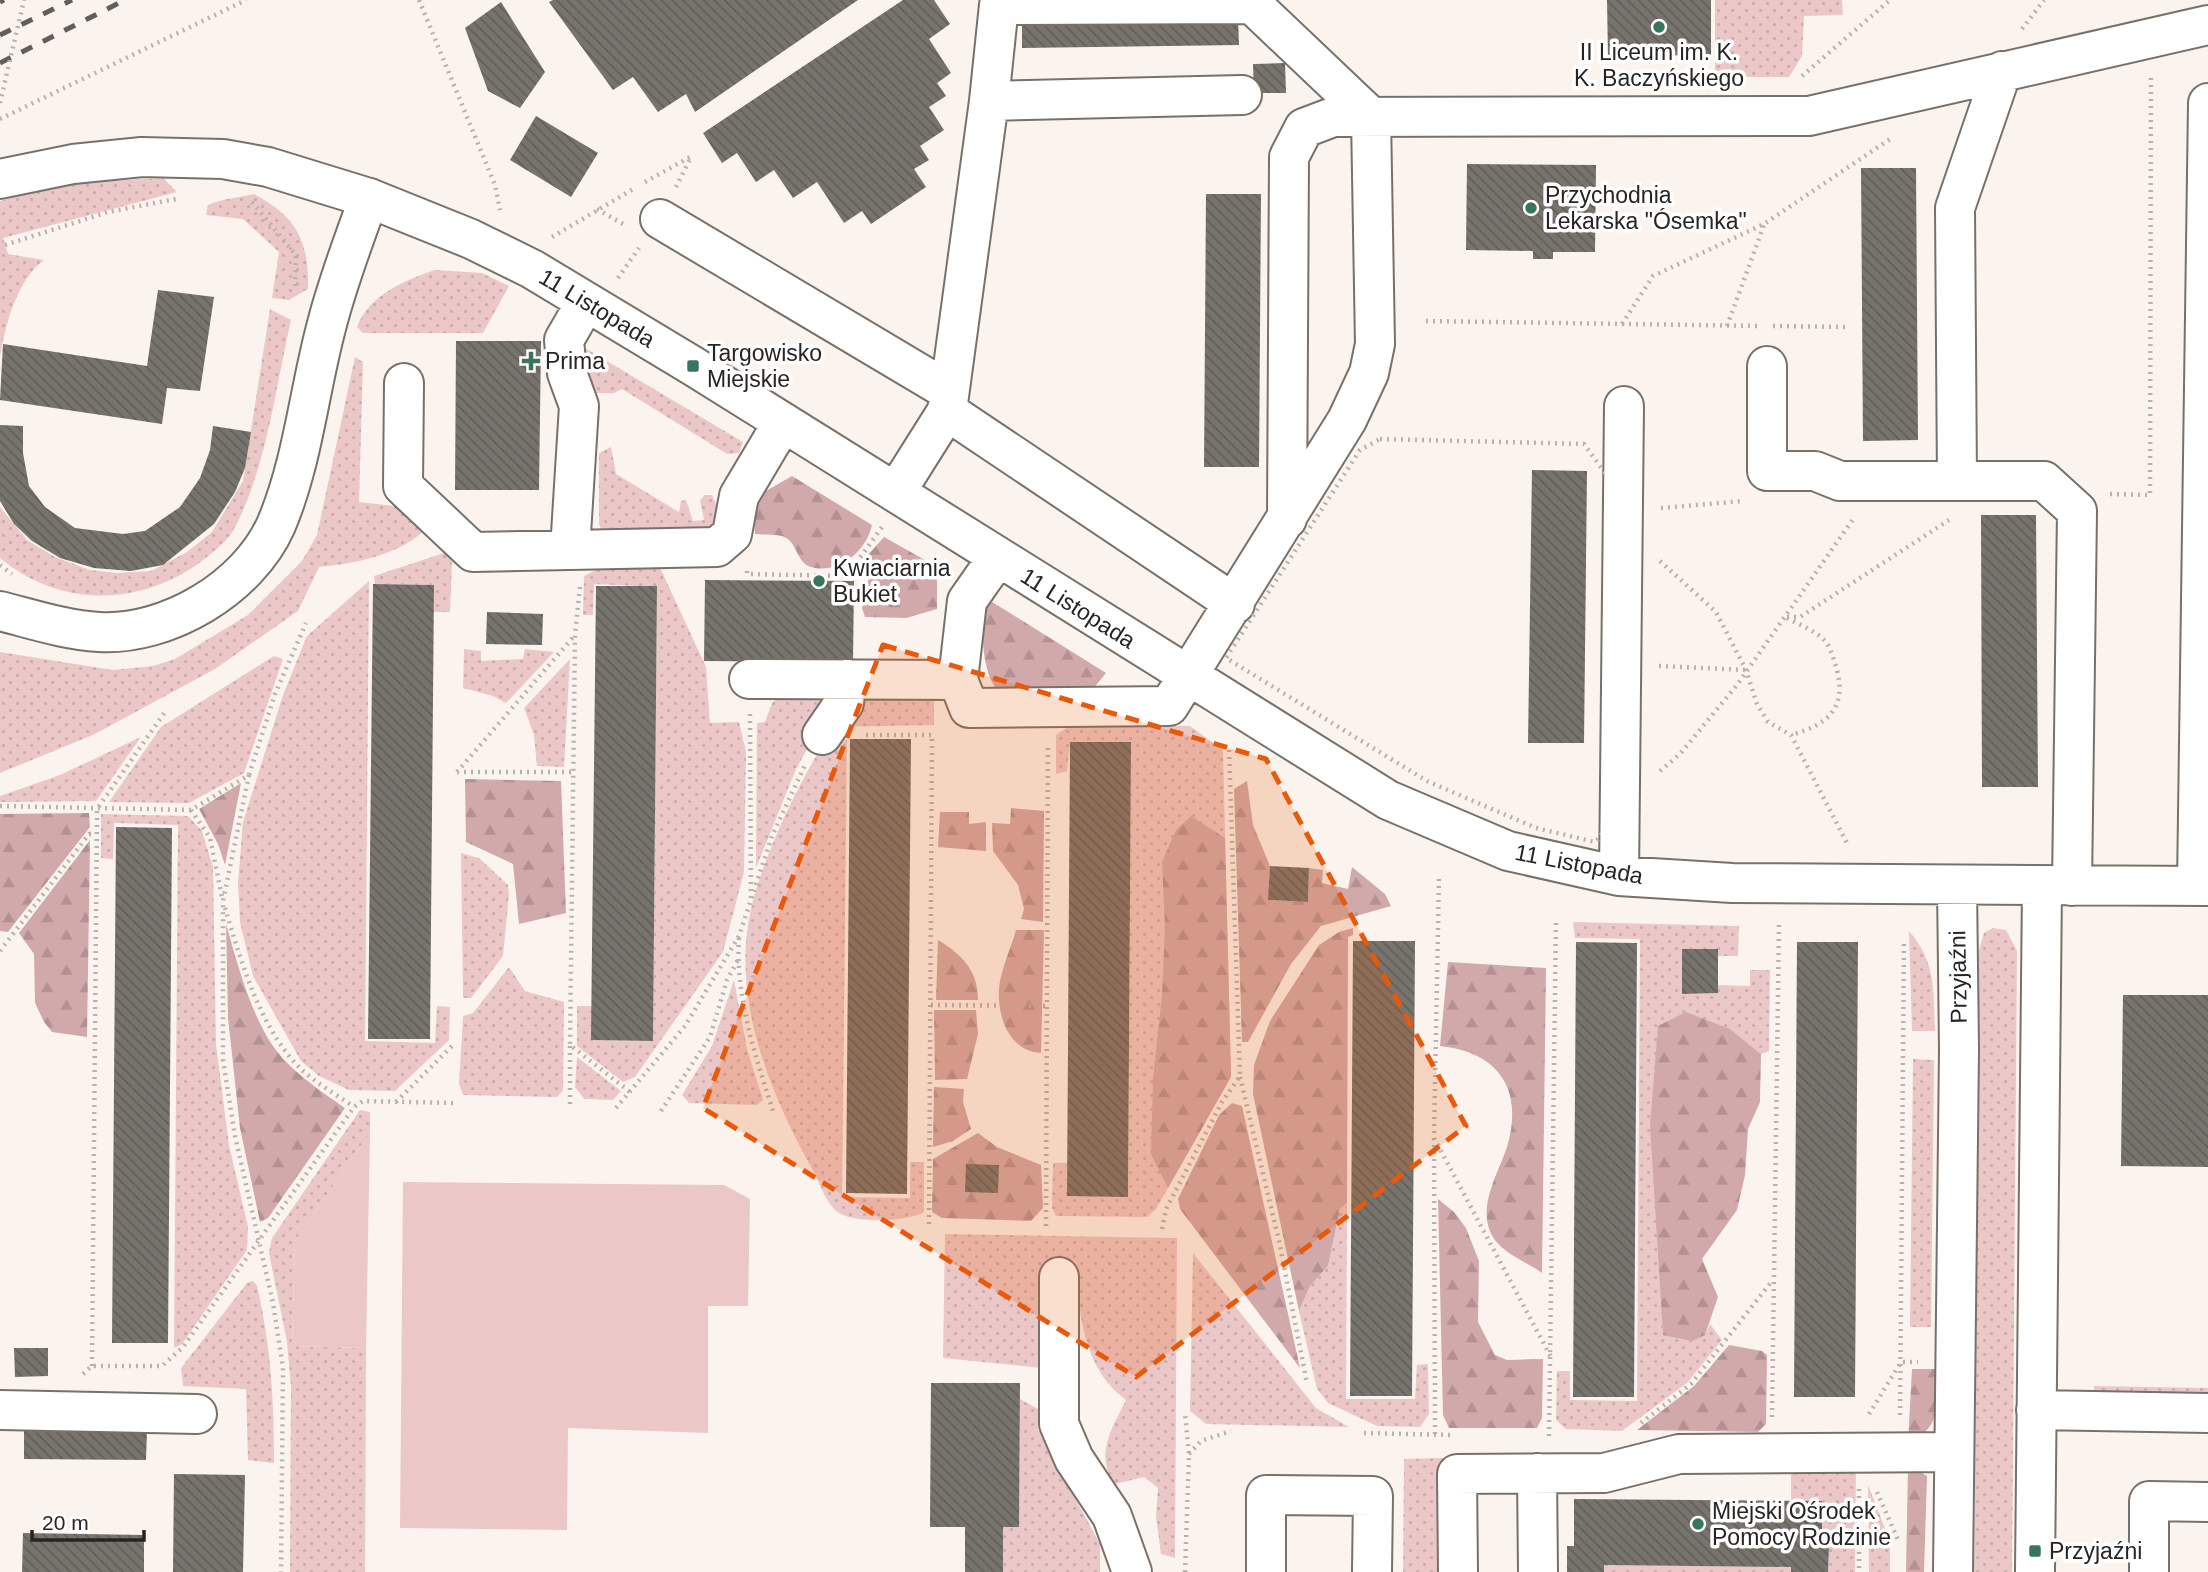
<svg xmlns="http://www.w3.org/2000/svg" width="2208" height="1572" font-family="Helvetica,sans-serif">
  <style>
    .grass { fill: url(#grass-dots) }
    .forest { fill: url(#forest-firs) }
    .park { fill: #ecc7c7 }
    .building { fill: url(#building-back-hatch) }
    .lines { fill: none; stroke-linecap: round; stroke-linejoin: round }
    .minor-casing { stroke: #77716c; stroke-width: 42 }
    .major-casing { stroke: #77716c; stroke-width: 42 }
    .path { stroke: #b8b2ad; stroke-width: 4.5; stroke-dasharray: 2 5; stroke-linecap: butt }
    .minor { stroke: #fff; stroke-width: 38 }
    .major { stroke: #fff; stroke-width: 38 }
    .rail { stroke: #625e5b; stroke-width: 5; stroke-dasharray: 12 12; stroke-linecap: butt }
    .path-bridge { stroke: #b8b2ad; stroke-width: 4.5; stroke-dasharray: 2 5; stroke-linecap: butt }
    .marked { fill: #e8590c; fill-opacity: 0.2; stroke: #e8590c; stroke-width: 5; stroke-dasharray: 14 9; stroke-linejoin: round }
    .poi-dot { fill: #39745e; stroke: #fff; stroke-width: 2.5 }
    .labels { text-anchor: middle; stroke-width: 7; stroke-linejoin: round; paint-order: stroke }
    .poi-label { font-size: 23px; fill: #272422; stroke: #fff; text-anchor: start }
    .street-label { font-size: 23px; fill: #272422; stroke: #fff }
  </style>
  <defs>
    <pattern id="grass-dots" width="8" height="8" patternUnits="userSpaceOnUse" patternTransform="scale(1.75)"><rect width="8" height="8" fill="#ecc7c7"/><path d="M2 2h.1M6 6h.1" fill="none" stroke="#caabab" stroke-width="1.8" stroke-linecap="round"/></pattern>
    <pattern id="forest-firs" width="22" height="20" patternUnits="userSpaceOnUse" patternTransform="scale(1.75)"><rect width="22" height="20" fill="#d1a9aa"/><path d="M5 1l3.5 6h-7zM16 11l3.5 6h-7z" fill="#b39192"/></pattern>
    <pattern id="building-back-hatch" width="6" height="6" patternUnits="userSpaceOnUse" patternTransform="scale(1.75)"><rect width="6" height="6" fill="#77736d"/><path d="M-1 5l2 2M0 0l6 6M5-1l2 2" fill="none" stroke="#625e59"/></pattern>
  </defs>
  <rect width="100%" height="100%" fill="#fbf4ee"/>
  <path class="grass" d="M1715,0H1842L1843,15L1804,16L1802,56L1789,77H1715Z
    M163,178L177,192L3,238L8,254L44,260C17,280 5,325 0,358V201L69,183Z
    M254,194C297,217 309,241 308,289L289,300L272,298L279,252L243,219L206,215L208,205C223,198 238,198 254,194Z
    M435,270L482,273L509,286L483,333H363L357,327C369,295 405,280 435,270Z
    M270,309L291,320C275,389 267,468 233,531C225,544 209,555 198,564C136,607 59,607 0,558V507L27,540L55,557L90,570L117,573L151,571L187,552L212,532L243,481Z
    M585,348L743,442L739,453L727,454L622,389L614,393H593L579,358Z
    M355,357L363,362L359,502L411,508L427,528C402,554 355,564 319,567L298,611L215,669L93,735L0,773V652L113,670L153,666L175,659L248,615L302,561L317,535Z
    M611,447L616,474L679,512L681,501L686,500L693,521L704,520L700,500L705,495H712L717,506L722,505L715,523L703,534H603L599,524V453Z
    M447,552L452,562L450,612H434V585L375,584L374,576Z
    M657,561L706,667L710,723L739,722L746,752L744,872L723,952L635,1077L623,1082L577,1046V1006H592V1040L653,1041L657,587L594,584L593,615H583L584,576L611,562Z
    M369,581L365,1041L435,1043L437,1006L450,1007L449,1040L395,1091L349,1090L319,1076L301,1061L253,976L240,922L238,883L243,822L283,695L307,636Z
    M464,649L481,651V661L523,659L525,649L554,652L506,703L493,696L463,688Z
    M274,656L283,659L244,773L189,803L109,802L161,727Z
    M570,659L564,767L537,766L534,735L524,708Z
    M850,686L934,695V725L834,727Z
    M789,687L837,696L796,769L756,868L757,723L765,722L772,703Z
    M1072,724L1190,726L1223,750L1231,1077L1156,1209L1147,1217L1056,1216L1052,1208L1053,1163H1067V1196H1128L1131,742H1070L1067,771L1056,774V735Z
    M141,737L96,801L0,802V796L60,775Z
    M847,739L842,1197L910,1198V1162H924V1212C907,1222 848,1225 834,1209C824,1198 818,1180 811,1167C772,1096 735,1009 748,925C756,870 796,787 826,740Z
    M101,814L188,816L202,831L213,867L216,1044L229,1145L248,1227L247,1250L182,1344L174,1348L178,825L114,823L113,859L101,858Z
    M461,853L479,858L508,885L509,894L503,956L471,998H463Z
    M1573,922L1739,926L1738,956H1718L1683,994L1718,993V985L1750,986V970H1770L1769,1051L1761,1054L1730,1029L1661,1285L1663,1335H1705L1710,1324L1722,1340L1687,1383L1622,1431L1566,1429L1556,1420L1557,1371H1570V1400L1637,1401L1640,939L1575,938Z
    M1993,928L2006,930L2017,951L2012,1572H1974L1979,950L1984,933Z
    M1909,931C1937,963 1933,991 1935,1031H1912Z
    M509,967L525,991L564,1002L563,1090L557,1097L463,1095L459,1084L463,1016L473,1013Z
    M734,980L747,1049L763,1100L757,1105L689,1103L682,1095L712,1046Z
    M577,1057L621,1091L613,1100L584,1099L575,1087Z
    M1913,1059L1934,1060L1931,1327H1910Z
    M360,1110L370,1112V1133L295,1241L292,1346L366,1348L365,1572H290L291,1386L287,1342L269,1253L272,1238Z
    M1347,1203L1346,1399H1415L1417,1365L1428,1364L1429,1414L1420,1427L1377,1426L1328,1403L1317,1389L1299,1311L1310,1286L1328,1266L1340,1209Z
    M945,1234L1177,1238L1175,1558L1161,1554L1156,1516L1158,1488L1144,1477L1115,1484C1094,1455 1112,1428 1126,1400C1086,1371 1079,1320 1077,1274L1042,1368L943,1358Z
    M1193,1253L1316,1408L1349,1427L1206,1424L1190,1411Z
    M253,1281L257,1285C271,1348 274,1398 274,1463L248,1460L246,1389L183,1386L181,1368L247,1283Z
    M2094,1386L2208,1388V1400L2094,1395Z
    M1020,1399L1040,1410L1038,1430L1100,1544V1572H1003V1527H1019Z
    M1443,1458V1572H1403L1404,1459Z
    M1856,1462L1855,1572H1828L1829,1549L1822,1548V1502L1791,1501V1475L1797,1466Z
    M1868,1485L1890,1541V1572H1869Z
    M1604,1565L1791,1567V1572H1604Z"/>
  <path class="forest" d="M792,476L872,525C867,550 839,575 811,567C796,563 798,541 782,536C774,534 763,535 755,534L752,499Z
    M884,537L932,564L937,575V609L906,618L865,617L862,608L869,576L867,556Z
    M989,600L1106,673L1088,695L997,689C981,672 979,619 989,600Z
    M465,779L561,781L566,913L519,924L513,864L466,842Z
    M1247,781L1253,825L1270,866L1269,900L1308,902L1309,868L1323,870L1322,883L1348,889L1352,867L1385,894L1391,906L1321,926L1291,964L1248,1042H1242L1234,789Z
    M241,783L225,865L218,844L199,809Z
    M1011,808L1044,811L1043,922L1021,919L1024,909L1018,885L993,851L992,823L1010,824Z
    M940,812H969V824L986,822V851L938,847Z
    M89,813L90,827L8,932L0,931V814Z
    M1191,816L1225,838L1231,1077L1168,1188L1151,1154L1153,1078L1162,995L1165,927L1162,862L1176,830Z
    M90,840L87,1037L52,1032L44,1022L35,1003L34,954L19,933Z
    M226,924C237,962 248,1005 269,1040C287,1069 318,1089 345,1108L268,1218L260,1222L240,1128L228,1018Z
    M1353,928V935L1348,937L1347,1203L1340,1209L1328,1266L1310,1286L1299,1311L1253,1094L1254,1065L1270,1021L1319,945L1339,932Z
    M1016,930H1044L1041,1053C1009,1051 997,1017 999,988C1001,969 1011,948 1016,930Z
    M938,940C963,955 978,971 978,1000H936Z
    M1448,962L1546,968L1542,1273C1521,1258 1490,1250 1487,1219C1484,1196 1500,1168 1507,1147C1524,1090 1499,1052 1440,1046Z
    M934,1010H976L978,1034L967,1079L935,1080Z
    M1686,1012L1730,1029L1761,1054L1760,1102L1748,1129L1745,1175L1737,1210L1702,1259L1718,1297L1705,1335L1692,1341L1663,1335L1650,1125L1658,1026Z
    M934,1087L964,1089L963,1102L971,1129L953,1141L933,1147Z
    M1232,1103L1242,1106L1300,1368L1180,1209L1178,1199L1219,1115Z
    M978,1133L997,1147L1041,1165L1043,1208L1031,1221L942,1218L932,1212L933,1159Z
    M1438,1199L1454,1212L1466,1228L1479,1261L1478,1322L1495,1355L1507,1360L1543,1359L1542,1418L1537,1428H1449L1443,1415Z
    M1729,1345L1762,1351L1767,1355L1766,1424L1758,1432L1637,1430L1694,1386Z
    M1912,1369H1937C1936,1404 1944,1426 1908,1443Z
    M1908,1465L1927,1476L1924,1572H1906Z"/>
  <path class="park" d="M370,1133L366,1348L292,1346L295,1241Z
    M403,1182L724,1185L750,1199L748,1306H708V1433L568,1428L567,1530L400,1528Z"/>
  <path class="building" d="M553,0H858L695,112L686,94L658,112L633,77L613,90L549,2Z
    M903,0H934L950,24L929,39L951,73L937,83L946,96L929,107L944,130L920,146L929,160L914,169L926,187L871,224L862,211L844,223L817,182L793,198L774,170L756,182L737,153L722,163L703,133Z
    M1607,0H1711V55L1608,56Z
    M501,2L545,72L520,108L488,91L465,28Z
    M1238,18L1239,45L1022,48V19Z
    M1285,63L1286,93H1254L1253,64Z
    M536,116L598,153L571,197L510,160Z
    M1467,164L1596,165L1595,252H1553V259H1533V251L1466,250Z
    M1861,168H1916L1918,440L1863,441Z
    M1206,194H1261L1259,467H1204Z
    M158,290L214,297L200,391L167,388L162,424L0,400L3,344L147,366Z
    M456,341H541L539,490H455Z
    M0,425L23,426V453L29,486L45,507L75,528L123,534L145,531L180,507L200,478L210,450L213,426L251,432L245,468L235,492L214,524L163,565L131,571L94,568L60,558L32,541L14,524L0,501Z
    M1532,470L1587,471L1584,743H1528Z
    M1981,515H2036L2038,787H1982Z
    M705,580L854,581L853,662L704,661Z
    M373,584L434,585L430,1039H368Z
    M596,586H657L653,1041L591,1040Z
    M487,612L543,614L542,645L486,644Z
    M850,739H911L907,1194L846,1193Z
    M1070,742H1131L1128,1197L1067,1196Z
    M116,827L172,828L168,1343H112Z
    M1270,866L1309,868L1308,902L1268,900Z
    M1353,941H1415L1412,1396H1350Z
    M1576,942L1637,943L1634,1397H1573Z
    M1797,942H1858L1855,1397H1794Z
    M1682,949H1718V993L1682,994Z
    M2123,995H2208V1167L2121,1166Z
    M966,1164L999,1165L998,1193L965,1192Z
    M14,1348H48V1376L15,1377Z
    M931,1383H1020L1019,1527H1003V1572H965V1527H930Z
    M24,1428L147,1430L146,1460L24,1459Z
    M174,1474L245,1475L243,1572H173Z
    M1574,1499L1822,1501V1548H1829L1828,1572H1791V1567L1604,1565V1572H1567V1546H1574Z
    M23,1533L144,1535V1572H22Z"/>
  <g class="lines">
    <g class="minor-casing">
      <path id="minor" d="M0,179L73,164L142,157L223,159L268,167L369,198L471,239L532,269L693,366L1388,800L1508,851L1619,876L1732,883L2208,886
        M660,219L949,391
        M1767,366V471H1815L1840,481H2044L2077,511L2072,886
        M404,383L403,486L473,552L717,547L732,534L739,496L783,422
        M947,411L989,101L1242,95
        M1957,481L1955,208L2002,71
        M896,492L947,411L1235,604
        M1287,519L1289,157L1304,128L1333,117L1809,116L2208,25
        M570,550L579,406L567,373L564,340L586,302
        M749,679L958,680L967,601L997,558
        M958,680L969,708L1169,706L1347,420L1369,373L1375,344L1371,117L1252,4L999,5L989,101
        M822,735L844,703L847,679
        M1619,876L1624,406
        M2197,886L2208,103
        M1059,1277V1424L1074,1459L1112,1516L1132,1572
        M0,1410L197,1414
        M2036,1410L2208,1413
        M1537,1473L1538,1572
        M1266,1572V1495L1373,1496L1372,1572
        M1458,1572L1457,1474L1604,1473L1679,1454L1954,1452
        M1953,1572L1959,1049L1957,886
        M2035,1572L2042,886
        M2149,1572V1501L2208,1502"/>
    </g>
    <g class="major-casing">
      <path id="major" d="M0,611C32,619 65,630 99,632C167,636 248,588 276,525C303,462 309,390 327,324C338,281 354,239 369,198"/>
    </g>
    <path class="path" d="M419,0L495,185L500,210
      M2022,29L2044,0
      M1802,76L1890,0
      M0,119L246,0
      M645,182L692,156
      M676,187L691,157
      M252,202L296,255L295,290
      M597,209L623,224
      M552,237L635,188
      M5,245L108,212L176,199
      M618,278L639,248
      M1426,321L1761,326
      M1622,324L1653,276L1764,224L1893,137
      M1727,326L1764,225
      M1773,326L1846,327
      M1380,439L1584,444L1608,477V813L1601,836L1595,842L1536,828L1427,781L1226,658L1360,450Z
      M2110,494L2150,495L2151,77
      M1661,508L1743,501
      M1660,561L1716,612L1746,670L1757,704L1768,722L1791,735L1848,845
      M0,565L12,574
      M747,571V574L847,576L882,527
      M580,587L575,634L570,1045L630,1092
      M1787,617H1800L1949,520
      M1787,618C1798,624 1816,631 1824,640C1831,647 1834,661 1837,670C1847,710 1826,725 1791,735
      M1659,666L1746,670
      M750,714L751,898
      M866,735H932L929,1225
      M1660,771L1680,754L1737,685L1854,518
      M457,772L575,635
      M457,772H573
      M249,775L223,901V1060L235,1136L273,1303L283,1368L281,1572
      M0,806L191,810L249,775L275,694L306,623
      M191,810L210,838L222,897
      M225,908C241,961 260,1029 301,1069C316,1083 337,1095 354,1107
      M739,938C735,997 756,1058 774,1114
      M0,951L89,834H96
      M931,1005L1046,1006
      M570,1046V1105
      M1240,1077L1279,1241L1307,1383
      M396,1102L453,1045
      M616,1108L685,1026L739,936L772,836L805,765
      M661,1111L710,1037L727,980L738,960
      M1434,1138L1552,1359
      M1046,1226L1048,744
      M1162,1229L1166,1209L1222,1102L1240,1076L1229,749
      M92,1366L97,809L165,712
      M83,1374L92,1366H162L183,1347L354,1107L363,1101L456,1103
      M1869,1414L1901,1362H1918
      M1900,1415L1904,940
      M1772,1417L1779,922
      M1641,1423L1691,1384L1772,1281
      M1364,1433L1451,1435
      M1435,1434L1434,1138L1439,876
      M1549,1436L1556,919
      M1189,1454L1201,1441L1231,1431
      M1859,1489V1572
      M1877,1492L1898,1540
      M1185,1572L1189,1454L1185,1414"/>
    <use href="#minor" class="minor"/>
    <use href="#major" class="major"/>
    <path class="rail" d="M0,2L4,0
      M0,35L72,0
      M0,63L125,0"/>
    <path class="path-bridge" d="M0,103L24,0"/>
  </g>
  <path class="marked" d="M883,645L1266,759L1466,1126L1136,1377L703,1108Z"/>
  <g class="poi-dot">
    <circle cx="1659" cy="27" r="7"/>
    <circle cx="1531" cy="208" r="7"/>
    <path d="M527.5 350.5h7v7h7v7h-7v7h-7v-7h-7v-7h7z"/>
    <rect x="686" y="359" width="14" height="14" rx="3.5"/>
    <circle cx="819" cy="581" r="7"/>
    <circle cx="1698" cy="1524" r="7"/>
    <rect x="2028" y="1544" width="14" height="14" rx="3.5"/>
  </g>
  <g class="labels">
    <g class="poi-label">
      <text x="1659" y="60" text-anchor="middle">II Liceum im. K.<tspan x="1659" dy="26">K. Baczyńskiego</tspan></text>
      <text x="1545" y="203">Przychodnia<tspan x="1545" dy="26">Lekarska "Ósemka"</tspan></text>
      <text x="707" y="361">Targowisko<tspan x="707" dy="26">Miejskie</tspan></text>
      <text x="545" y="369">Prima</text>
      <text x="833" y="576">Kwiaciarnia<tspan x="833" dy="26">Bukiet</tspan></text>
      <text x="1712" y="1519">Miejski Ośrodek<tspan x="1712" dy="26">Pomocy Rodzinie</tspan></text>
      <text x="2049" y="1559">Przyjaźni</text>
    </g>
    <g class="street-label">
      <text transform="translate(597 308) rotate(31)" y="8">11 Listopada</text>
      <text transform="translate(1078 608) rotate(32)" y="8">11 Listopada</text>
      <text transform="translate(1579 864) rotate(11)" y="8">11 Listopada</text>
      <text transform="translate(1958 977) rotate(-91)" y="8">Przyjaźni</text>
    </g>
  </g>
  <path d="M32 1530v10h112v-10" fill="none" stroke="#272422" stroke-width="3.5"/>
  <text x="42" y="1530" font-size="21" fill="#272422" stroke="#ffffff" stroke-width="5" paint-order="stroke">20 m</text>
</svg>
